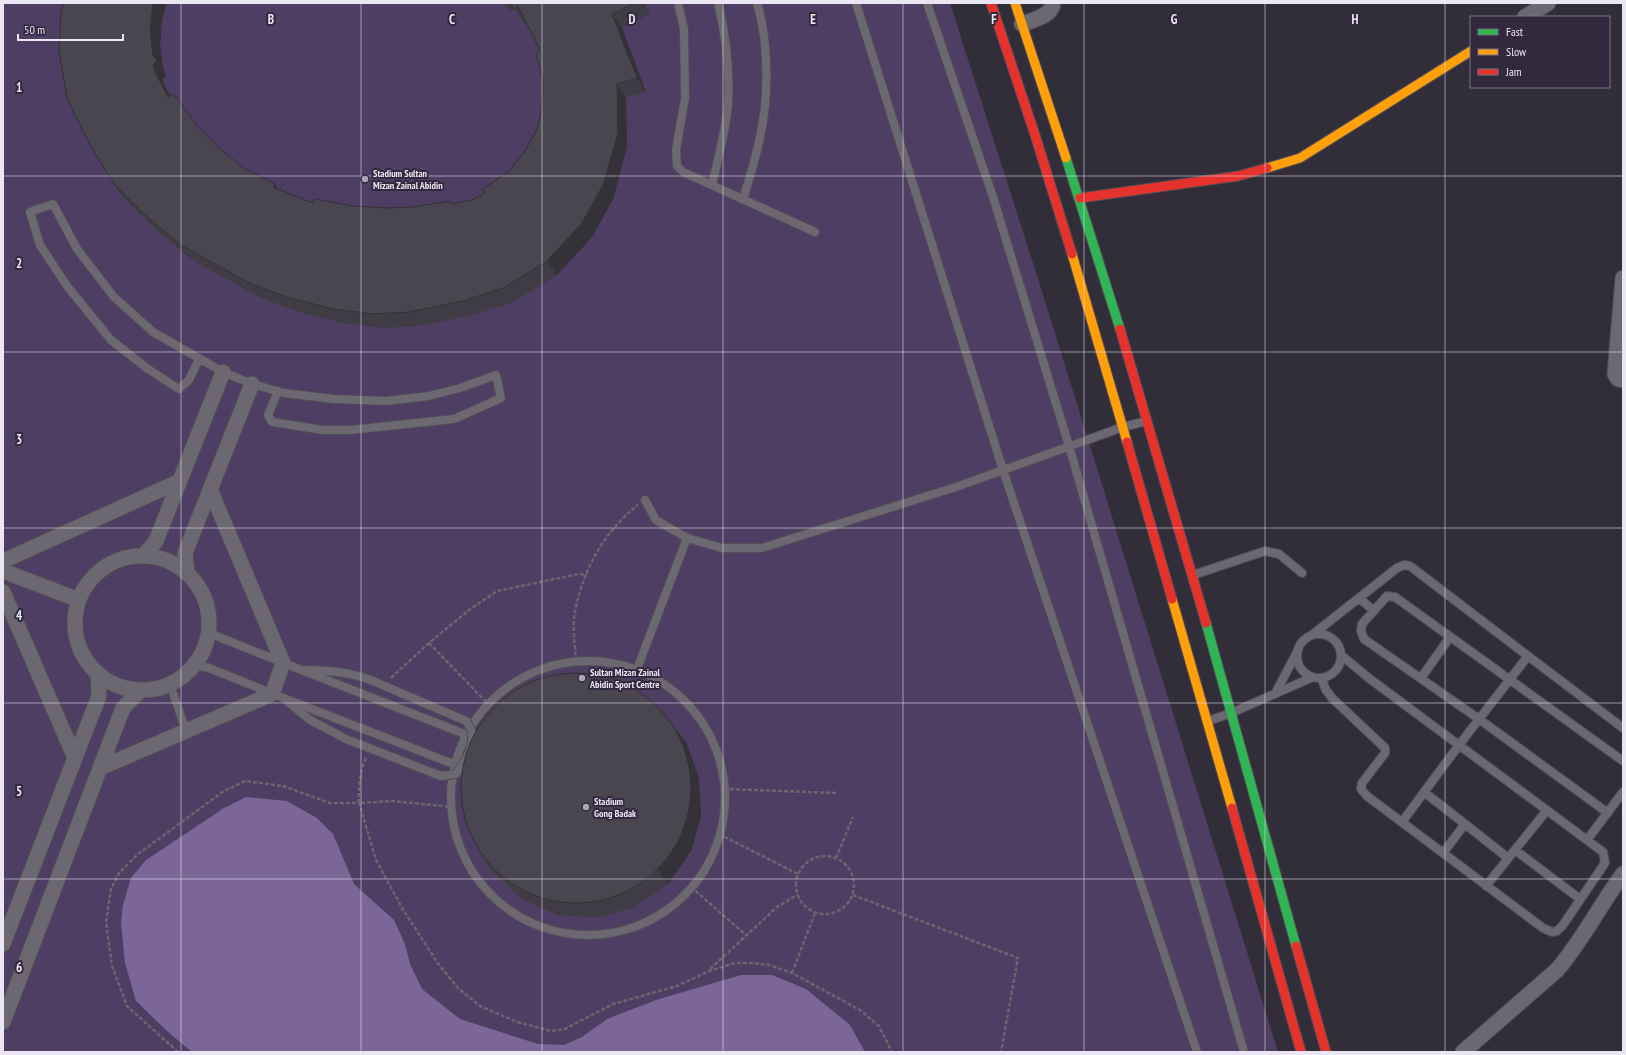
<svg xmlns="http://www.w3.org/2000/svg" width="1626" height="1055" font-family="'PT Sans Narrow',sans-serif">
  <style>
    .green { fill: #4e3e63 }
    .water { fill: #7b6697 }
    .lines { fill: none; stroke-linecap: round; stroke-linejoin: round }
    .lane-casing { stroke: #514c56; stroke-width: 10 }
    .street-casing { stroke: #514c56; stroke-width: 17 }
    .fast-casing { stroke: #514c56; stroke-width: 11 }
    .slow-casing { stroke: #514c56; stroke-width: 11 }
    .jam-casing { stroke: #514c56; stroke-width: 11 }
    .path { stroke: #69666f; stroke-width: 2.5; stroke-dasharray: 4 2; stroke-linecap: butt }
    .lane { stroke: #6c6871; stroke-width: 8 }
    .street { stroke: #6c6871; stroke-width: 15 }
    .fast { stroke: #30b455; stroke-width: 9 }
    .slow { stroke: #ff9f0a; stroke-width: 9 }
    .jam { stroke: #e5322d; stroke-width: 9 }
    .lane-bridge-casing { stroke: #514c56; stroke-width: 10; stroke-linecap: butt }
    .lane-bridge { stroke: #6c6871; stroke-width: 8 }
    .wall { fill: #403c45 }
    .shaded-wall { fill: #343138 }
    .building { fill: #4a4650; stroke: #343138 }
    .grid { fill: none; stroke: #ebe6f4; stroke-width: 1; stroke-opacity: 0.55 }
    .poi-dot { fill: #aaa6b3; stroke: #31293e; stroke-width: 1.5 }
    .labels { text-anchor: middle; stroke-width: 4; stroke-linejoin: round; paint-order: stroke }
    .poi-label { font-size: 10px; font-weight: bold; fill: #ebe6f4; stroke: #31293e; text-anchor: start }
    .grid-label { font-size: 13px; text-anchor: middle; font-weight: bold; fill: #ebe6f4; stroke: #31293e; stroke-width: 4; stroke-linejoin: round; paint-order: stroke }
  </style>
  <rect width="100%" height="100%" fill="#322e39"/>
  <path class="green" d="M3,3H950L1046,304L1278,1052H3Z"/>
  <path class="water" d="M246,797L287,801L317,818L333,834L354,884L394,920L405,944L410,964L422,989L460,1019L538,1044L564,1045L582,1037L607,1019L656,1000L741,975H772L806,989L850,1025L865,1052H192L168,1032L136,1001L125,963L121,922L123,905L131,878L146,860L224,808Z"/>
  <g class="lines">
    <g class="lane-casing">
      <path id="lane" d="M678,3L684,29L685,98L676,150L677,166L683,172L815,232
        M856,3L1003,470L1197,1052
        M927,3L993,197L1069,446L1244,1052
        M712,185C718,158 726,131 728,104C730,70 726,36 718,3
        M743,200C749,179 756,158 760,137C769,97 769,43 757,3
        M199,359L189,380L179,389L148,369L111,340L67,286L40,245L30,212L53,204L77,249L114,297L153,332L223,372L252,384L284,393L334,399L386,401L429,396L460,388L496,375L501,398L454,419L350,430H323L272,422L268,415L278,391
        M645,500L656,520L687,538L722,548H762L956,487L1123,427L1147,421
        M1193,575L1265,551L1279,554L1302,573
        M1359,598L1374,611
        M208,631L221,638L299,669L467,735
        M1297 656a22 22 0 1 1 44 0a22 22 0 1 1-44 0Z
        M1312,635L1397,568L1404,565L1410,566L1528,656L1459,745L1402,822
        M1528,656L1623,728
        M451 798a137 137 0 1 1 274 0a137 137 0 1 1-274 0Z
        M194,665L209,668L286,699L456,765
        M637,669L687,538
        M306,670C330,670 351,672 373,681
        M1321,678L1326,690L1332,698L1385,748V753L1362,783L1361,789L1367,796L1543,928L1552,932L1557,931L1563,925L1605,863L1603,852L1370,679L1341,655
        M1421,678L1450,637
        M170,684L186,731
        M1275,694L1297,652
        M288,702L310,720L346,739
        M1208,721L1231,713L1313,677
        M1424,792L1465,824L1443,853
        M1608,813L1479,719L1364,639L1361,631L1362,624L1387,596L1395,597L1623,761
        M1465,824L1508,858
        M1587,840L1623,792
        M1515,850L1580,899
        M1486,886L1547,810"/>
    </g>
    <g class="street-casing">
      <path id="street" d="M1525,17L1548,3
        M1022,24C1033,20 1052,16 1053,3
        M1623,278L1615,374L1618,379L1623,380
        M143,556L156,541L223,372
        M75 623a67 67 0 1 1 134 0a67 67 0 1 1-134 0Z
        M3,561L180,481
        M3,571L79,600
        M187,574L185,553L252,384
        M3,592L75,758
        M100,768L272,694L283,663L210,489
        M3,944L99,696L98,675
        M3,1022L123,708L141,690
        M1463,1052L1557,970C1582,941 1600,905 1623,874"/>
    </g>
    <g class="fast-casing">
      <path id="fast" d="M1066,158L1120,329
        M1206,623L1296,946"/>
    </g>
    <g class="slow-casing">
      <path id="slow" d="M1015,3L1066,158
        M1267,168L1300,158L1471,51
        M1072,254L1127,442
        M1172,599L1232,808"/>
    </g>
    <g class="jam-casing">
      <path id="jam" d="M991,3L1035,135L1072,254
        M1080,198L1238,176L1267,168
        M1120,329L1206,623
        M1127,442L1172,599
        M1232,808L1301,1052
        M1296,946L1326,1052"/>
    </g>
    <path class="path" d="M429,643L488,704
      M576,661C575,647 573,632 574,618C580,575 603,532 638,505
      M391,678L429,643L469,610L497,591L579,574L587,575
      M366,758C360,772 358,787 359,803L392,801L452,807
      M724,789L836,793
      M719,834L798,874
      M796 885a29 29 0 1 1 58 0a29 29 0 1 1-58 0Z
      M836,858L853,817
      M691,887L747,936
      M853,895L1018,958L1001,1052
      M710,969L777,907L797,895
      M792,973L815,913
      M178,1052L127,1006L112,966L106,922L111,889L119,873L138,854L224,791L245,781L283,786L330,803H359L376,860L402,908L439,965L458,988L480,1006L517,1022L551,1031L565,1029L613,1004L677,986L709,971L735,963H752L769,965L792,973L860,1010L879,1026L892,1052"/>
    <use href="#lane" class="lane"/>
    <use href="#street" class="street"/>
    <use href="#fast" class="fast"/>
    <use href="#slow" class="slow"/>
    <use href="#jam" class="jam"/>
    <g class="lane-bridge-casing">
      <path id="lane-bridge" d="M346,739L441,776L456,774C468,758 480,738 466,721L373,681"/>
    </g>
    <use href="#lane-bridge" class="lane-bridge"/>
  </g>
  <path class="wall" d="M503,3H643L650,14L622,28L646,92L626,98L627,147L613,199L592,237L557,275L513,302L472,315L419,326L383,328L343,323L296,311L259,297L191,259L156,230L124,198L114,184L162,20L160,44L163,68L166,75L163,79L165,86L170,96L197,126L219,148L242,167L279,189L313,203L385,208L453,204L475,199L484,194L508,172L525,151L537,129L542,107L543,81L540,50L526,21L524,23L515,9L511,11Z
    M687,744L699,779L701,816L691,851L668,884L635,907L597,918L558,915L522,899L493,872L483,858Z"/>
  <path class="shaded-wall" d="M153,3H167L162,20L160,44L163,68L166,75L163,79L165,86L178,111L168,97L155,72L153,65V55L150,30Z
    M642,3H643L650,14Z
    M612,14L622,28L646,92L637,78Z
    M617,84L626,98L627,147L613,199L592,237L557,275L547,261Z
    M275,184L285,198L273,187Z
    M677,730L687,744L699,779L701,816L691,851L668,884L658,870Z"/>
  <path class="building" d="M64,3H153L150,30L153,55L157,61L153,65L155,72L168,97L174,94L197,126L219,148L242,167L275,184L273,187L313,203L315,199L353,206L385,208L413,207L451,201L452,204L475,199V198L484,194L483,189L508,172L525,151L537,129L542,107L543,81L536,54L540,50L518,6L515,9L510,3H635L612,14L637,78L617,84L618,133L603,185L582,223L547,261L503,288L463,301L409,312L373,314L333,309L287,297L249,283L181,245L146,216L114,184L90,145L67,99L59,51L61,11Z
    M461 788a115 115 0 1 1 230 0a115 115 0 1 1-230 0Z"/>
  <path class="grid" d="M181,3V1052M361,3V1052M542,3V1052M723,3V1052M903,3V1052M1084,3V1052M1265,3V1052M1445,3V1052M3,176H1623M3,352H1623M3,528H1623M3,703H1623M3,879H1623"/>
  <g class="poi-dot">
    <circle cx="365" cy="179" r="4"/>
    <circle cx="582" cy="678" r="4"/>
    <circle cx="586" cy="807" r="4"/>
  </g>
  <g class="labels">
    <g class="poi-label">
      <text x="373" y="177">Stadium Sultan<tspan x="373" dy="12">Mizan Zainal Abidin</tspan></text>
      <text x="590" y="676">Sultan Mizan Zainal<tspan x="590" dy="12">Abidin Sport Centre</tspan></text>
      <text x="594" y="805">Stadium<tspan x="594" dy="12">Gong Badak</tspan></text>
    </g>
  </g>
  <g class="grid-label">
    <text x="271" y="24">B</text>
    <text x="452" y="24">C</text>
    <text x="632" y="24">D</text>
    <text x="813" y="24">E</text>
    <text x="994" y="24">F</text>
    <text x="1174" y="24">G</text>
    <text x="1355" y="24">H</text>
    <text x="19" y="92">1</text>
    <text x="19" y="268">2</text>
    <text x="19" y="444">3</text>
    <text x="19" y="620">4</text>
    <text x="19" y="796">5</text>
    <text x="19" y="972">6</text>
  </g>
  <rect width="1626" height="1055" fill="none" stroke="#ebe6f4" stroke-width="8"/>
  <rect x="1470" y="16" width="140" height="72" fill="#31293e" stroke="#7b7587"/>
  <rect x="1478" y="29" width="20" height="6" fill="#30b455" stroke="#7b7587"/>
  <text x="1506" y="36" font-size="12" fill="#ebe6f4">Fast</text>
  <rect x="1478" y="49" width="20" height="6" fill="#ff9f0a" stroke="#7b7587"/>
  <text x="1506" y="56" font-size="12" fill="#ebe6f4">Slow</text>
  <rect x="1478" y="69" width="20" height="6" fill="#e5322d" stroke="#7b7587"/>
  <text x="1506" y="76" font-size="12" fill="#ebe6f4">Jam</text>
  <path d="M18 34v6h105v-6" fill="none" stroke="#ebe6f4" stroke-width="2"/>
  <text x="24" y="34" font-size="12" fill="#ebe6f4" stroke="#31293e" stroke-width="3" paint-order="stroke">50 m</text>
</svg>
